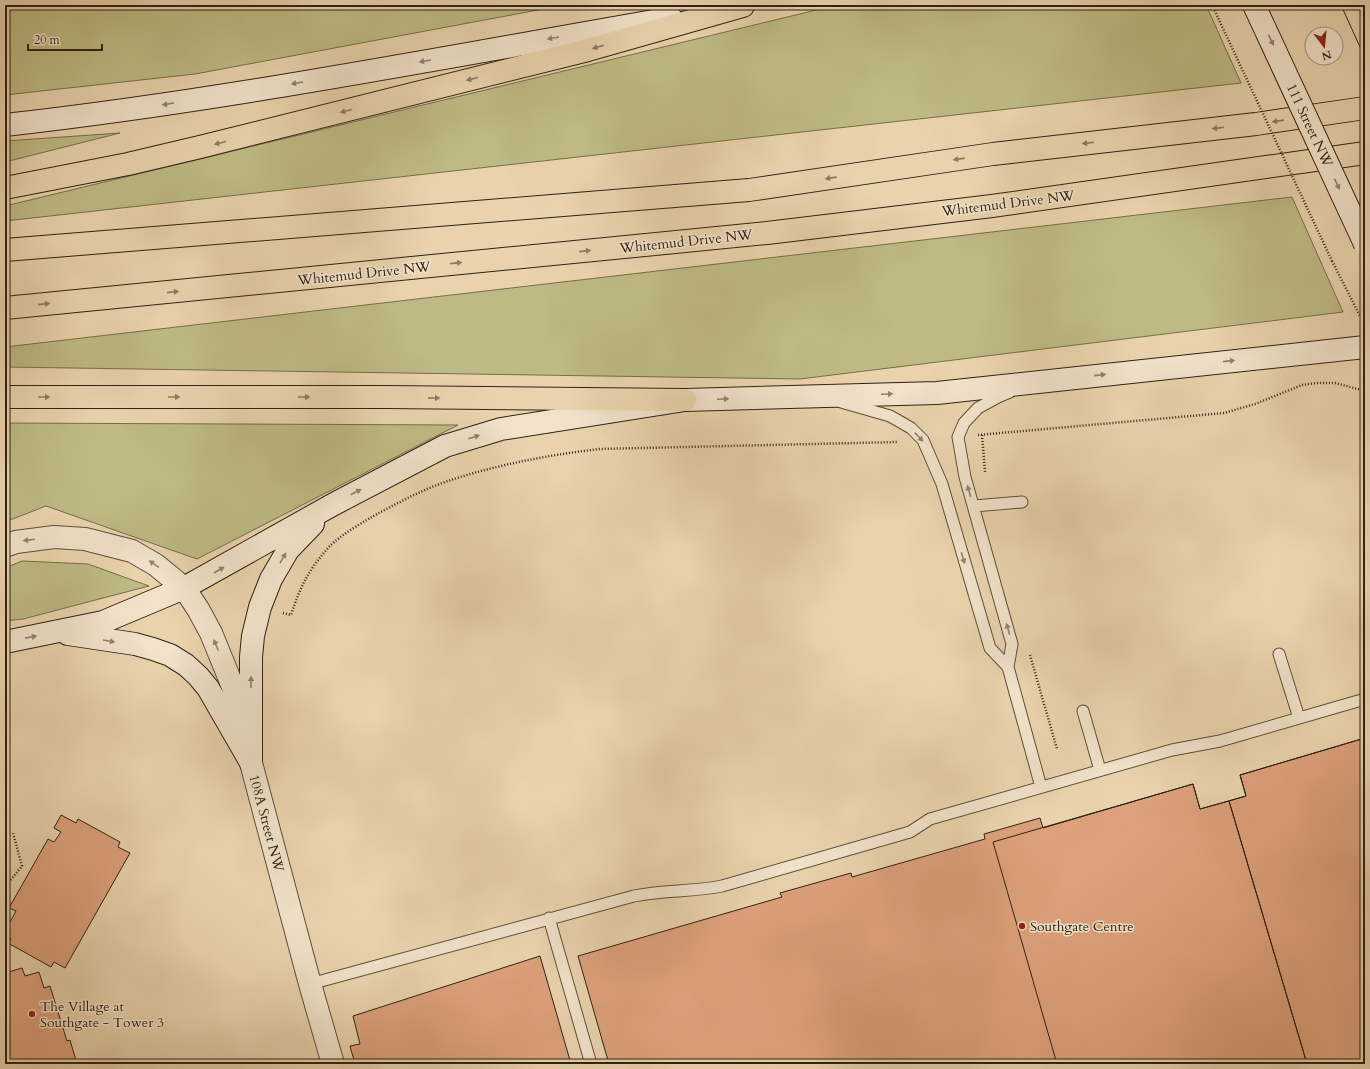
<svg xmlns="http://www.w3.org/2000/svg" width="1370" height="1069" font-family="Cardo,serif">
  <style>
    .green { fill: #beba85; stroke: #766e4c }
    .building { fill: #dca17c; stroke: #2f2213 }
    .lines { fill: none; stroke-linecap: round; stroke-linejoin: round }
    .lane-casing { stroke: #5e4e3a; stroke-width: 13 }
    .street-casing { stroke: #5e4e3a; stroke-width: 24 }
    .secondary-casing { stroke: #2f2213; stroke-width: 24 }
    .highway-casing { stroke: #2f2213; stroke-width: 24 }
    .path { stroke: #2f2213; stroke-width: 2.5; stroke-dasharray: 1 2; stroke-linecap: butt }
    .lane { stroke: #f1e2ca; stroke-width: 11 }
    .street { stroke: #f1e2ca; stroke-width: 22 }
    .secondary { stroke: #f1e2ca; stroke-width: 22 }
    .highway { stroke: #e9d3ad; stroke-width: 22 }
    .tram { stroke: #2f2213; stroke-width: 1 }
    .secondary-bridge-casing { stroke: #2f2213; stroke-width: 24; stroke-linecap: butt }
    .path-bridge { stroke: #2f2213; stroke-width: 2.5; stroke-dasharray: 1 2; stroke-linecap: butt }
    .secondary-bridge { stroke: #f1e2ca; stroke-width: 22 }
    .oneway { fill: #90826e }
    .oneway2 { fill: #8c7a60 }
    .poi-dot { fill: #8f2418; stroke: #f1e2ca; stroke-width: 1.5 }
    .labels { text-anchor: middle; stroke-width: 3; stroke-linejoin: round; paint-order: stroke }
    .street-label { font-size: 14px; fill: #2f2213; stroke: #f1e2ca }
    .poi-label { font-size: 14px; fill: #2f2213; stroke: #f1e2ca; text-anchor: start }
  </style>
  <rect width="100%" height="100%" fill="#e9d3ad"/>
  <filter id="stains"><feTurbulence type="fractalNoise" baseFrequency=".005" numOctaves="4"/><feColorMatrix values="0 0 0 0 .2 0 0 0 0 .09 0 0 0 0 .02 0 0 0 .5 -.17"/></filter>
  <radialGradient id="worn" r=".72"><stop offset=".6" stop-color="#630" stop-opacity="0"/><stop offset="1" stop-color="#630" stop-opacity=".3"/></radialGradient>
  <path class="green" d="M5,5H565L195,74L5,95Z
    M837,5H1206L1241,83L5,221V206Z
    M120,133L5,162V141Z
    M1292,197L1343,312L800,379L5,367V347Z
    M5,423L458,425L197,559L46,506L5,522Z
    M22,561L88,564L149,586L23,619L5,621V568Z"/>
  <path class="building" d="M1365,738V1064H609L578,956L782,897L780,893L851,873L852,877L985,839L984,834L1040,818L1043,828L1193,784L1200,809L1246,796L1240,775Z
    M1365,738V1064H1307L1229,801L1246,796L1240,775Z
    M1193,784L1200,809L1229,801L1307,1064H1057L993,842Z
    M61,815L76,823L78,819L120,842L118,847L130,853L65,968L54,962L51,967L8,943L11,939L5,935V919L10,922L16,911L9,908L48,839L54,842L61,832L54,828Z
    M540,956L571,1064H355L350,1046L360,1044L353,1016Z
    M22,968L25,976L39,972L44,988L50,986L67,1041L70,1040L77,1064H5V973Z"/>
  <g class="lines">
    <g class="lane-casing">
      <path id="lane" d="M1010,392L998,397L978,408L964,423L958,437L965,477L1012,644L1008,667L1041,787
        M841,402L890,416L911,428L923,440L942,484L990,648L1008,667
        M974,506L1022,502
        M1279,654L1299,718
        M1083,711L1100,770
        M549,918L591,1064
        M310,984L634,896C663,890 692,892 722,886L910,832L930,819L1172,750L1220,741L1365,699"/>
    </g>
    <g class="street-casing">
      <path id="street" d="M5,546L16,542L54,537L85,539L132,551L156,565L184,588L198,609L211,633L233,687L251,763L310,984L333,1064"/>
    </g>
    <g class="secondary-casing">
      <path id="secondary" d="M5,125C228,100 450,56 671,18
        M68,634L135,644L153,649L170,655L186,665L198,676L208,688L250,761
        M5,642L103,622L184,588L334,504L445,446L501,429L685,400L937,393L1365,347
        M251,763V657L253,636L260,607L271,579L288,550L313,524"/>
    </g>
    <g class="highway-casing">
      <path id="highway" d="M5,188L128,164L200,147L588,50L743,6
        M5,250L749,190L993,154L1256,124L1365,108
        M5,308L767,233L992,206L1365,153
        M5,397H386L685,400"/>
    </g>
    <path class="path" d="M1332,261L1360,316
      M978,435L1224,413L1255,404L1302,385L1316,383H1335L1365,391
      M982,435L985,472
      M283,613L291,615C300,587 309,569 329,547C340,535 365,521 379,513C403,500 428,487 454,479C501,464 549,455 599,449L898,442
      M1030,655L1057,749
      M5,887L22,866L13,833"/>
    <use href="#lane" class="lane"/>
    <use href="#street" class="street"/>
    <use href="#secondary" class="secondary"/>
    <use href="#highway" class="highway"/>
    <path class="tram" d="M1341,5L1365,58
      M1364,5L1365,7"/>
    <g class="secondary-bridge-casing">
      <path id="secondary-bridge" d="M1254,5L1365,244"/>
    </g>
    <path class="path-bridge" d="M1212,5L1332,261"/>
    <use href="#secondary-bridge" class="secondary-bridge"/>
  </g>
  <defs><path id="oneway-solid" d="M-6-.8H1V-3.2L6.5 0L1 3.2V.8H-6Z"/></defs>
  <g class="oneway">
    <use href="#oneway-solid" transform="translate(553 38) rotate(170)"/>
    <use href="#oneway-solid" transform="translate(1271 40) rotate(65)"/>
    <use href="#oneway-solid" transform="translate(425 61) rotate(170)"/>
    <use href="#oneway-solid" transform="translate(297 83) rotate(170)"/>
    <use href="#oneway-solid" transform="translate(168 104) rotate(171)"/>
    <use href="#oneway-solid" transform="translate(1337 184) rotate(65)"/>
    <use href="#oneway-solid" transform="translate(1229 361) rotate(-6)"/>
    <use href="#oneway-solid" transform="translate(1100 375) rotate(-6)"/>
    <use href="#oneway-solid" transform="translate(887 394) rotate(-2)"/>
    <use href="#oneway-solid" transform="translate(723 399) rotate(-2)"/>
    <use href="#oneway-solid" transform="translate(474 437) rotate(-17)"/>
    <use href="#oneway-solid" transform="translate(919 437) rotate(47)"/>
    <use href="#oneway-solid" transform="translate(969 491) rotate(-106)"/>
    <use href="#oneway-solid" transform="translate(356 492) rotate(-28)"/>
    <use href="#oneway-solid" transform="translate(29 540) rotate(173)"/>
    <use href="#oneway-solid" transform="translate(283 558) rotate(-60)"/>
    <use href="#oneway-solid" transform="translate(963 558) rotate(74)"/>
    <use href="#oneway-solid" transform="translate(154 564) rotate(-146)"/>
    <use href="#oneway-solid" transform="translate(219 570) rotate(-30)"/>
    <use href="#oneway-solid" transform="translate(1008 629) rotate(-106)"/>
    <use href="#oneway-solid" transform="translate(31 637) rotate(-11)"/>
    <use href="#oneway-solid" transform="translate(109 641) rotate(10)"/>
    <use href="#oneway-solid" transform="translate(216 645) rotate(-113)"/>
    <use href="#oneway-solid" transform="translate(251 682) rotate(-90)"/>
  </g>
  <g class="oneway2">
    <use href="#oneway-solid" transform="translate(598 47) rotate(164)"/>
    <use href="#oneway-solid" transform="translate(472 79) rotate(166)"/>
    <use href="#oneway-solid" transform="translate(346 111) rotate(166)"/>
    <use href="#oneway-solid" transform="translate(1278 121) rotate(172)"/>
    <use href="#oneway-solid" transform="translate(1218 128) rotate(173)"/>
    <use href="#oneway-solid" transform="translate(220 143) rotate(166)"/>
    <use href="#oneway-solid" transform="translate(1088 143) rotate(173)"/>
    <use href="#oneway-solid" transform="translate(959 159) rotate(172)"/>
    <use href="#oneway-solid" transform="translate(831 178) rotate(172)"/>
    <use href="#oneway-solid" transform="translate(585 251) rotate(-6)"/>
    <use href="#oneway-solid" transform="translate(456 263) rotate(-6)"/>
    <use href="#oneway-solid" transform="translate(173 292) rotate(-6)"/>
    <use href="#oneway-solid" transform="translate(44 304) rotate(-6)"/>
    <use href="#oneway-solid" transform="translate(44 397)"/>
    <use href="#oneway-solid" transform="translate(174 397)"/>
    <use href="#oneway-solid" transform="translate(304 397)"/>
    <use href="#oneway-solid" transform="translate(434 398) rotate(1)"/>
  </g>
  <g class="poi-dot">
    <circle cx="1022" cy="926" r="4"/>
    <circle cx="32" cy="1014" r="4"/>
  </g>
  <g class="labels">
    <g class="street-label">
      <text transform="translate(1310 125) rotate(65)" y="5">111 Street NW</text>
      <text transform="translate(1008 203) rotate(-7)" y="5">Whitemud Drive NW</text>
      <text transform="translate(686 241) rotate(-6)" y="5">Whitemud Drive NW</text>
      <text transform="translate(364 273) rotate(-6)" y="5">Whitemud Drive NW</text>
      <text transform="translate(267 823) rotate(75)" y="5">108A Street NW</text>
    </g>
    <g class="poi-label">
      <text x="1030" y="931">Southgate Centre</text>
      <text x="40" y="1011">The Village at<tspan x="40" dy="16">Southgate - Tower 3</tspan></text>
    </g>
  </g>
  <rect width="1370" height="1069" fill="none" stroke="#e9d3ad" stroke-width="20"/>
  <rect x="6" y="6" width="1358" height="1057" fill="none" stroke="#2f2213" stroke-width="2"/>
  <rect x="10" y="10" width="1350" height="1049" fill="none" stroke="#2f2213"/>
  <g transform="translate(1324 46) rotate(164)"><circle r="19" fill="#f1e2ca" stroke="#a39581"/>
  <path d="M0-3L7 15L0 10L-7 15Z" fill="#8f2418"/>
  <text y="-6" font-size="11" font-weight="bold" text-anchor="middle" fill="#2f2213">N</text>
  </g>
  <path d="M28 44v6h74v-6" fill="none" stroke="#2f2213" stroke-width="2"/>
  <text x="34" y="44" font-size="12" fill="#2f2213" stroke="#f1e2ca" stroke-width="3" paint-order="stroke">20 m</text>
  <rect width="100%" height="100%" filter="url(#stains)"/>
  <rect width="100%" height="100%" fill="url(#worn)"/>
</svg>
